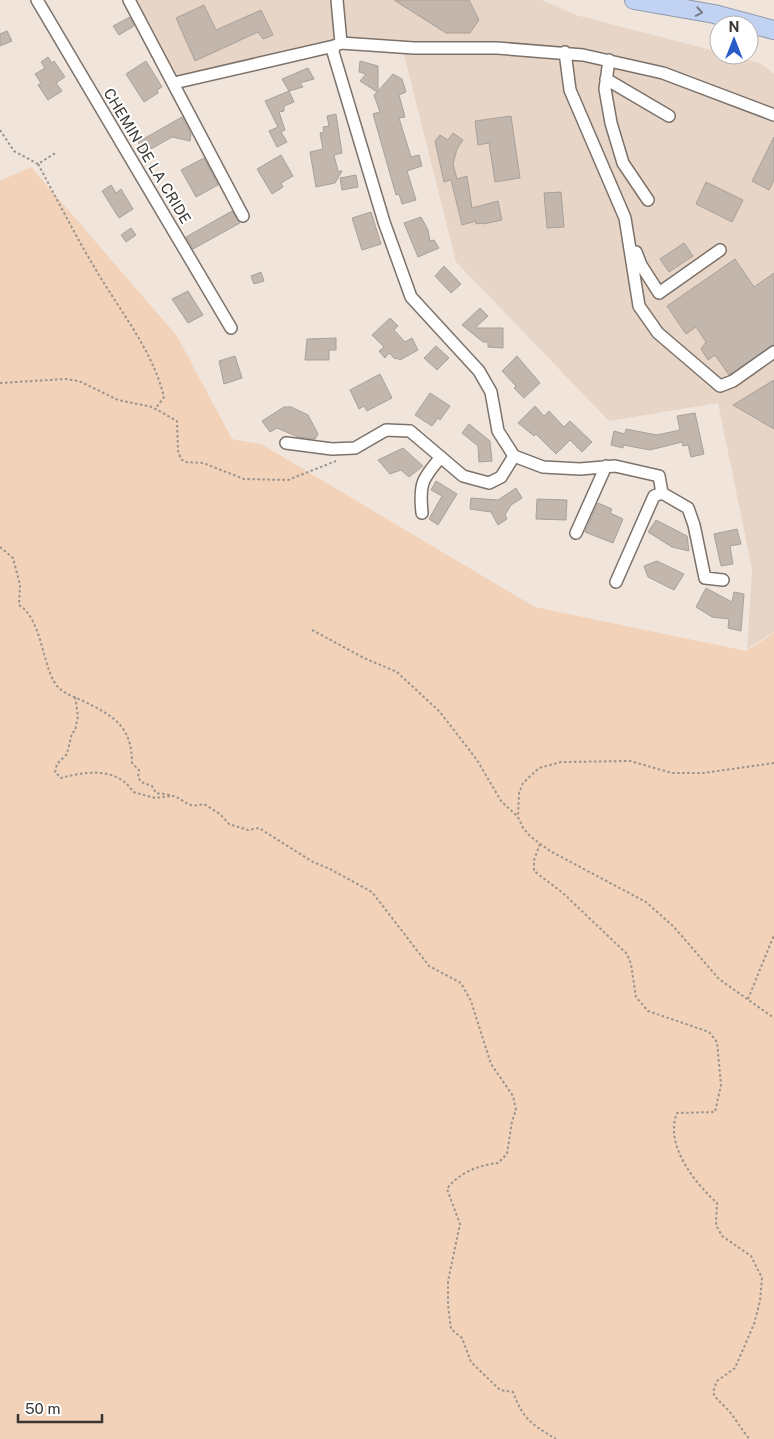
<svg xmlns="http://www.w3.org/2000/svg" width="774" height="1439" font-family="'Public Sans',sans-serif">
  <style>
    .built { fill: #e7d6c8 }
    .green { fill: #f2d2b8 }
    .building { fill: #c2b6ad; stroke: #aba097 }
    .lines { fill: none; stroke-linecap: round; stroke-linejoin: round }
    .minor-casing { stroke: #7d726a; stroke-width: 14 }
    .highway-casing { stroke: #919baf; stroke-width: 20 }
    .path { stroke: #9b938c; stroke-width: 2; stroke-dasharray: 2.5 2.5; stroke-linecap: butt }
    .minor { stroke: #fff; stroke-width: 11 }
    .highway { stroke: #c1d2f3; stroke-width: 18 }
    .oneway { stroke: #767c88 }
    .labels { text-anchor: middle; stroke-width: 4; stroke-linejoin: round; paint-order: stroke }
    .street-label { font-size: 15px; fill: #393531; stroke: #fff }
  </style>
  <rect width="100%" height="100%" fill="#f1e5db"/>
  <path class="built" d="M129,0H542L576,15L719,52V55H729L760,63L774,74V632L747,649L752,569L718,403L609,421L456,262L403,51L345,47L174,83Z"/>
  <path class="green" d="M31,167L177,336L232,439L261,444L535,607L746,651L774,633V1439H0V181Z"/>
  <path class="building" d="M394,0H469L479,20L470,33H446Z
    M204,5L216,30L261,10L273,35L263,39L258,32L195,61L176,18Z
    M130,17L134,26L119,35L113,26Z
    M7,31L12,41L0,46V34Z
    M48,57L52,63L54,61L65,77L56,83L62,91L48,100L38,85L41,83L35,74L45,68L41,62Z
    M146,61L162,87L157,90L158,93L144,102L126,74Z
    M360,61L378,66V91L393,74L402,79L406,92L399,95L405,117L399,118L411,157L419,155L422,166L407,171L416,200L402,204L399,194L396,195L373,114L380,112L374,95L377,92L360,81L366,74L359,72Z
    M308,68L314,79L300,83L303,87L289,91L294,102L284,106V111L279,112L285,130L281,132L287,142L277,147L269,131L278,127L265,101L289,91L282,79Z
    M336,114L342,153L334,155L338,171H342L335,183L316,187L310,152L323,149L320,133L324,132L323,127L329,126L327,116Z
    M511,116L520,178L495,182L489,143L478,145L475,121Z
    M182,117L191,134L190,141L172,137L144,153L138,142Z
    M453,133L463,140L457,149L453,164L457,179L467,176L472,208L498,201L502,220L483,224V223L476,224V221L462,225L451,180L444,182L435,141L440,135L448,140Z
    M774,137V180L769,190L752,181Z
    M281,155L293,176L281,183L283,187L272,194L257,169Z
    M204,158L218,185L196,197L181,170Z
    M356,175L358,187L342,190L340,178Z
    M706,182L743,200L732,222L696,204Z
    M111,185L116,193L121,189L133,209L119,218L102,191Z
    M561,192L564,227L547,228L544,193Z
    M232,211L240,223L193,249L186,237Z
    M371,212L381,244L362,250L352,218Z
    M421,217L428,230L430,241L434,240L439,248L418,257L404,223Z
    M131,228L136,235L126,242L121,235Z
    M684,243L693,256L669,272L660,259Z
    M735,259L754,287L774,273V344L729,375L715,355L708,360L701,349L706,342L696,327L686,334L667,306Z
    M444,266L461,284L451,293L435,276Z
    M261,272L264,281L254,284L251,276Z
    M188,291L203,315L188,323L172,299Z
    M480,308L488,316L475,328H503V348L488,347V342H483L462,325Z
    M390,318L398,326L394,330L405,342L412,338L418,350L400,360L397,358L395,359L389,353L385,358L379,351L384,347L372,335Z
    M336,338V350H329V360H305L307,339Z
    M436,346L449,358L437,370L424,358Z
    M235,356L242,378L224,384L219,361Z
    M517,356L540,383L524,398L514,388L516,386L502,371Z
    M380,374L392,398L367,411L364,406L359,409L350,390Z
    M774,380V429L733,405Z
    M430,393L450,406L440,420L438,418L432,426L415,415Z
    M535,406L544,416L549,411L564,427L570,421L592,442L582,452L570,440L556,454L536,434L534,436L518,423Z
    M284,407H291L308,415L318,434L315,439L298,437L277,428L270,432L262,421Z
    M695,413L704,454L691,457L688,445L683,446L682,442L650,450L623,445V448L611,445L614,431L625,434L626,429L657,435L680,430L677,416Z
    M469,424L490,441L492,461L479,462L478,446L462,433Z
    M403,448L423,466L409,477L401,470L390,474L378,460Z
    M436,481L457,494L438,525L429,519L442,496L431,490Z
    M516,488L522,498L511,505L505,515L507,519L498,525L491,512L470,509L471,498L498,500Z
    M537,499L567,500L566,520L536,519Z
    M598,503L612,509L610,513L623,519L613,543L585,532Z
    M656,520L687,536L689,551L672,547L648,532Z
    M737,529L741,544L730,546L733,564L721,566L714,534Z
    M657,561L684,574L674,590L648,577L644,566Z
    M706,588L732,602L734,592L744,594L741,631L728,628L729,619L712,617L696,607Z"/>
  <g class="lines">
    <g class="minor-casing">
      <path id="minor" d="M37,0L231,328
        M129,0L243,216
        M337,0L341,43
        M565,52L570,90L625,218L639,306L658,333L720,386L733,381L774,352
        M609,60L605,89L611,123L623,163L648,200
        M606,79L669,116
        M174,83L334,46
        M636,252L641,265L659,293L720,250
        M286,443L332,449L355,448L386,430L410,431L463,476L489,483L501,477L514,456
        M422,513C419,484 422,479 441,457
        M576,533L606,466
        M723,580L705,578L694,525L688,508L662,493L659,476L615,466L580,469L543,467L514,456L498,431L491,392L479,371L411,297L384,222L333,52L334,46L341,43L414,48H497L583,55L663,73L774,115
        M616,582L654,496L662,493"/>
    </g>
    <g class="highway-casing">
      <path id="highway" d="M634,0L714,14L774,30"/>
    </g>
    <path class="path" d="M0,130L14,151L38,164L57,152
      M38,164C58,201 77,239 99,275C123,315 153,352 164,397L156,408
      M0,383L65,379L79,381L118,400L152,407L177,421L178,451L181,459L185,462L203,463L244,479L288,480L336,461
      M0,547L13,558L20,585L19,605C44,620 42,674 60,689C66,694 74,697 81,700C112,715 132,725 132,763L139,770L138,777L141,782L152,786L156,793C162,794 168,794 173,796C187,800 186,809 204,804L220,814L229,824L248,830L259,828L313,862L330,869L372,892L429,966L461,983L471,1001L491,1064L513,1096L516,1110L512,1121L507,1154L498,1163C479,1165 458,1173 447,1189L460,1224L448,1281V1305L451,1329L462,1338L471,1362L500,1390L513,1392C523,1419 531,1424 556,1439
      M312,630L364,658L397,672L440,712L477,760L501,801L518,817
      M75,697L78,716L75,731L72,733L67,754L57,764L55,772L61,778C86,771 118,767 133,792L155,798L171,796
      M774,763L704,773H672L630,761L561,762L539,768L523,783L519,793L518,817L523,828L531,837L550,851L646,902L674,927L719,979L774,1018
      M540,844L534,860V871L563,893L627,954L631,964L636,997L648,1011L709,1032L717,1042L721,1085L715,1112L677,1113C664,1145 695,1183 717,1203L716,1225L722,1236L751,1256L762,1278L760,1301L754,1324L735,1368L717,1381L713,1392C716,1400 720,1401 725,1407C735,1416 740,1429 750,1439
      M748,999L774,935"/>
    <use href="#minor" class="minor"/>
    <use href="#highway" class="highway"/>
  </g>
  <defs><path id="oneway-chevron" d="M-2-3.5L2.5 0L-2 3.5" fill="none" stroke-width="1.6" stroke-linecap="round" stroke-linejoin="round" transform="scale(1.25)"/></defs>
  <use class="oneway" href="#oneway-chevron" transform="translate(699 12) rotate(10)"/>
  <g class="labels">
    <g class="street-label">
      <text transform="translate(147 156) rotate(59)" y="5">CHEMIN DE LA CRIDE</text>
    </g>
  </g>
  <g transform="translate(734 40)"><circle r="24" fill="#ffffff" stroke="#b0aead"/>
  <path d="M0-4L9 19L0 12L-9 19Z" fill="#295bc9"/>
  <text y="-8" font-size="14" font-weight="bold" text-anchor="middle" fill="#393531">N</text>
  </g>
  <path d="M18 1414v8h84v-8" fill="none" stroke="#393531" stroke-width="2.5"/>
  <text x="25" y="1414" font-size="15" fill="#393531" stroke="#ffffff" stroke-width="4" paint-order="stroke">50 m</text>
</svg>
